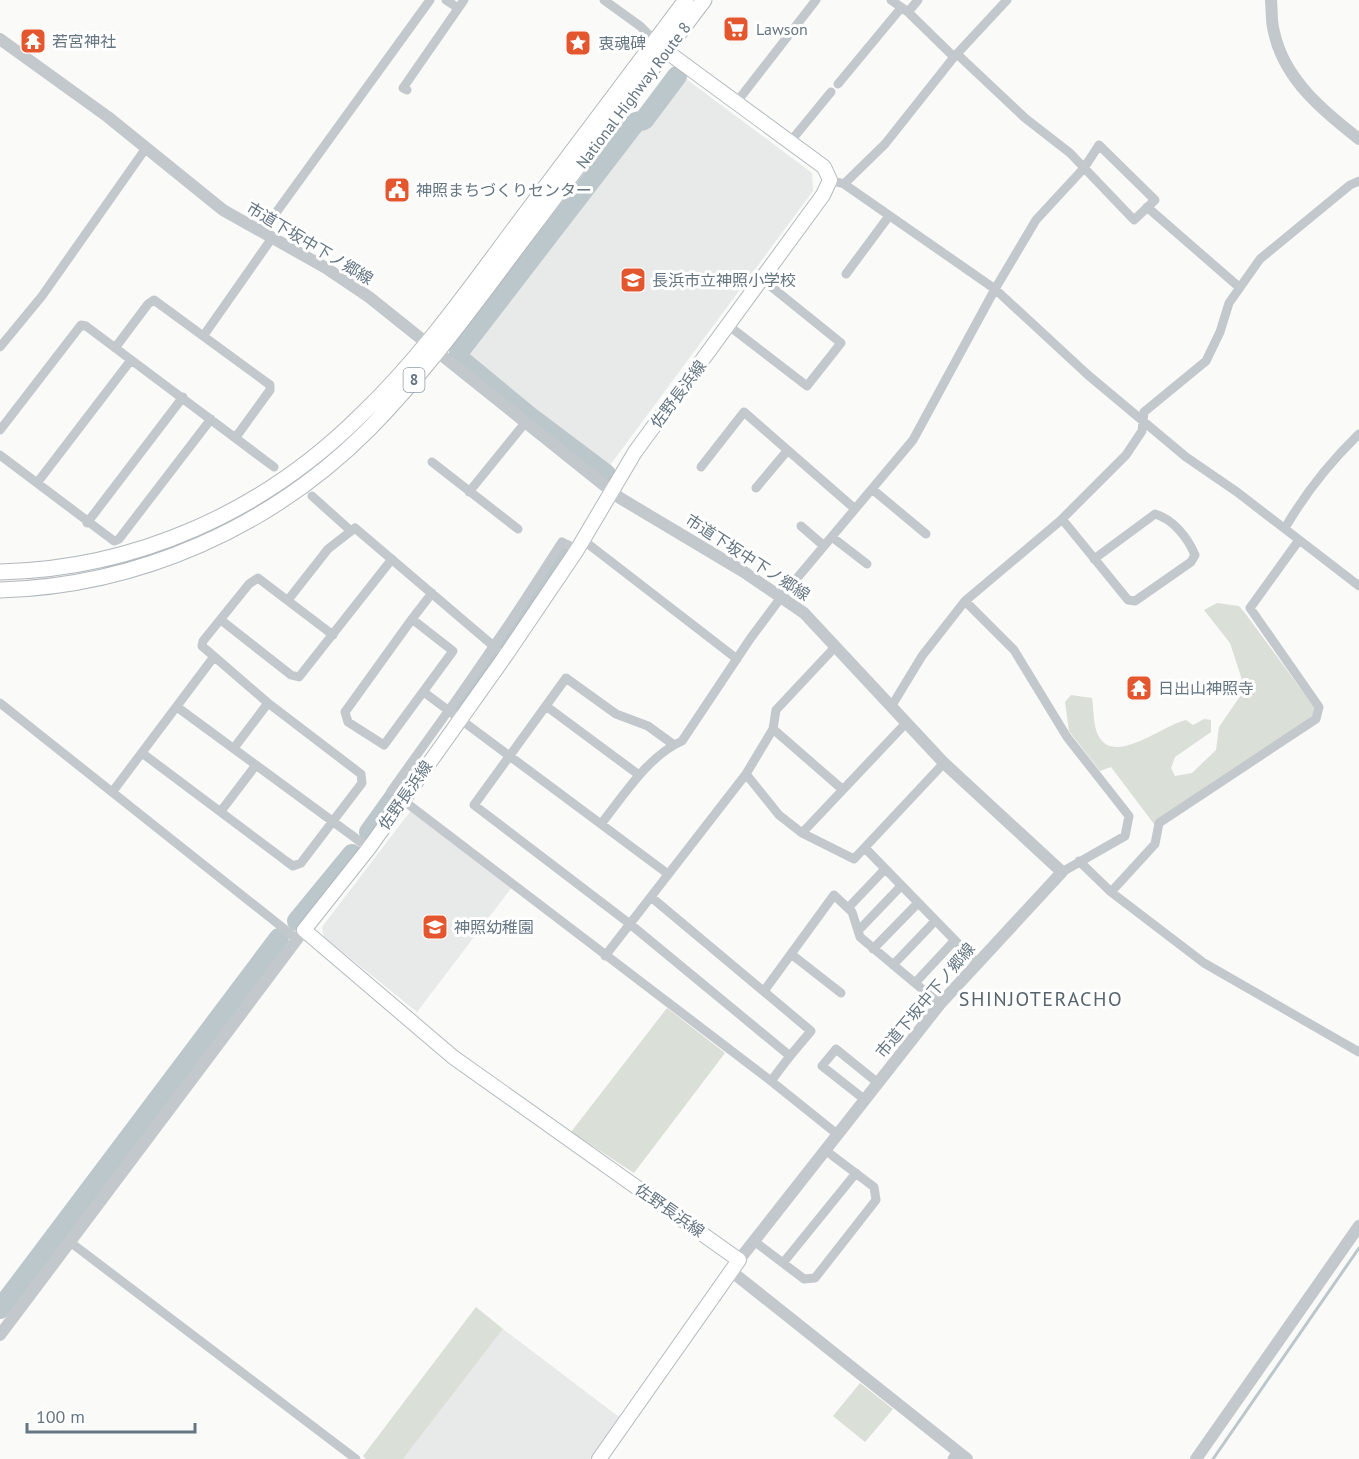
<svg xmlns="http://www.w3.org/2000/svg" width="1359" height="1459" font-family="'PT Sans','Noto Sans JP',sans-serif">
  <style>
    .built { fill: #e8e9e9 }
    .green { fill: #dadfd7 }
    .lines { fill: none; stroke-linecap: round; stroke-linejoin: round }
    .stream { stroke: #bbc7cb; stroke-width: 3 }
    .river { stroke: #bbc7cb; stroke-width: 20 }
    .secondary-casing { stroke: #b3babf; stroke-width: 16 }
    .trunk-casing { stroke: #b4b9bd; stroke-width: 17 }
    .minor { stroke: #c3c8cc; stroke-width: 9 }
    .tertiary { stroke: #c3c8cc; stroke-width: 12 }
    .secondary { stroke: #fff; stroke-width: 14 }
    .trunk { stroke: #fff; stroke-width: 15 }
    .labels { text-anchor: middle; stroke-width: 6; stroke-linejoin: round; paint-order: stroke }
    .shield { fill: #fff; stroke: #939fa8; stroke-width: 1.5 }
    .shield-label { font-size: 15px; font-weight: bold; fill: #657683 }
    .poi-label { font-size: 16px; fill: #657683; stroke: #fff; text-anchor: start }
    .street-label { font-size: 16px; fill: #657683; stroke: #fff }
    .quarter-label { font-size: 20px; letter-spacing: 1.5px; fill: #57646e; stroke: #fff }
  </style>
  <rect width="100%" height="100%" fill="#fafaf8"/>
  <path class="built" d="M681,75L812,173L813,191L608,468L554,430L462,358L463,351L572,209L568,205L629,126L634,129L639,124L647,122Z
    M412,809L512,887L417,1012L324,937L322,927Z
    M503,1329L619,1417L590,1459H403Z"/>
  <path class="green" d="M1217,603L1239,606L1245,613L1314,707L1313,717L1154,824L1111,767L1100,771L1069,731L1065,702L1071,695L1092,698C1094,710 1093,725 1098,735C1113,767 1163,725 1186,720L1193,725L1204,719L1211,720V732L1175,757L1171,768L1175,776L1192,773L1216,750L1219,727L1245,689L1230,643L1204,610Z
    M667,1008L725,1053L634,1173L571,1132Z
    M476,1307L503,1329L403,1459H366L363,1456Z
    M860,1383L893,1409L865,1442L833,1416Z"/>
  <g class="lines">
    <path class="stream" d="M1213,1459L1359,1248"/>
    <path class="river" d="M606,474L529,416L460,359L459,352L636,122L644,120L677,76
      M461,703L566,550
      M369,832L410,775
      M297,921L352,854
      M0,1309L279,938"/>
    <g class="secondary-casing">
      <path id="secondary" d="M599,1459L739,1260L453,1057L304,930L369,848L506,655L577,550L635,452L823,195L830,180L824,167L666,51"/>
    </g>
    <g class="trunk-casing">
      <path id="trunk" d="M0,572C136,569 263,512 360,416C420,359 468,291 517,225C574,150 630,75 686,0
        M0,590C139,586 272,527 370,428C426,371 473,306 521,242C582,161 643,81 704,0"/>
    </g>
    <path class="minor" d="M446,0L458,8
      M604,0L640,26L658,44
      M891,0L908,12L954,57
      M908,12L918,0
      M838,84L901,8
      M407,90L403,88L464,0
      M736,103L816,0
      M790,142L831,92
      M830,180L844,184L995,289L1036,220L1084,168L1099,145L1155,200L1134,220L1070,153L1025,118L957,54
      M844,184L885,144L954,57L1007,0
      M1147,207L1239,287
      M262,232L430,0
      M846,274L889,216
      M729,326L807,386L841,343L763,280
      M204,335L272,238
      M0,347L42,296L146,148
      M115,348L148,304L154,300L270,385V390L236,437
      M0,430L81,325L86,326L274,467
      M0,455L114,541L119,539L211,419
      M432,462L518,529
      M701,467L744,412L855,509
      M37,483L131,360
      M756,488L787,451
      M872,489L926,534
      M469,492L525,423
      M312,496L351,531
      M1062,519L1128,600L1135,601L1191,562L1195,555C1188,538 1173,519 1155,514L1094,559
      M87,523L183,397
      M801,526L824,546
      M1285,528C1306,492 1329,463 1359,434
      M832,537L867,564
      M583,540L737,659
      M577,550L562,542L494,647L391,791L771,1081L837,1134
      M288,600L328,549L355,528L497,649
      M965,601L1014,650L1067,737L1129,816L1125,836L1062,872
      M412,619L453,651L384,745L348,722L345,712Z
      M412,619L432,593
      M221,620L291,675L299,677L392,559
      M425,693L668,874
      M0,703L297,939
      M546,706L639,775
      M177,707L369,848
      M891,707L922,656L965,601L1060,521L1126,455L1142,431L1144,412L1206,361L1220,332L1229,303L1260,259L1350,185L1359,181
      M773,729L842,789
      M674,745L648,726L616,714L566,678L474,805L630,924L790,1056L771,1081
      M234,748L268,703
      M142,753L286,861L293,866L301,863L362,783L361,774L268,703L202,646L203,641L249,584L258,578L333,635
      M746,774L779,815L802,833L854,859L944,763
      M113,791L213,658
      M221,811L256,765
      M601,824C624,795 648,756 682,741L750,639L782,596L913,440L995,289L1088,375L1186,457L1237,492L1359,586
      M802,833L906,723
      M865,848L977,963
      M1079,861L1111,892L1204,963L1359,1052
      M1111,892L1155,844L1159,823L1316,719L1319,707L1250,608L1299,540
      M651,897L811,1031L790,1056
      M848,908L885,869
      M858,931L901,886
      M873,949L918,903
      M791,954L841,993
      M605,956L746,774L773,729L776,710L836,646
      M893,965L935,921
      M915,983L954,941
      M764,991L834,895L852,912L860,937L940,1004
      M864,1099L822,1066L836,1049L878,1083
      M754,1241L804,1279L815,1278L876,1200L874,1187L825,1150
      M70,1242L356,1459
      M783,1263L856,1173
      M952,1459L957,1451"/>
    <path class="tertiary" d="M1271,0C1272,10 1271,22 1274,32C1284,79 1323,111 1359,139
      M0,39L108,117L223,210L326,268L369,297L620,498L744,572L804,613L944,763L1062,872L940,1004L739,1260
      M731,1271L967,1459
      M0,1335L304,930
      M1196,1459L1359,1226"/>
    <use href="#secondary" class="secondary"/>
    <use href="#trunk" class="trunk"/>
  </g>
  <defs>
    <g id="supermarket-square" transform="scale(1.35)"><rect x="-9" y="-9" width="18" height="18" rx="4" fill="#e4572e" stroke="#fff"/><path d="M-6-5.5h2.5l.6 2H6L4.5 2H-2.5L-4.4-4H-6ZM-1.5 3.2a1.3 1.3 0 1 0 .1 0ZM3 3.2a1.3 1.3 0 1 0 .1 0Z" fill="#fff"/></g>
    <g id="temple-square" transform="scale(1.35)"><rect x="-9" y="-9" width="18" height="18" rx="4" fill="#e4572e" stroke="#fff"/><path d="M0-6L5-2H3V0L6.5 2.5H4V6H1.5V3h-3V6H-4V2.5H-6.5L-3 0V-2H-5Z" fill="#fff"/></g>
    <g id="sight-square" transform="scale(1.35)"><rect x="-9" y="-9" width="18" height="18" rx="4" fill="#e4572e" stroke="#fff"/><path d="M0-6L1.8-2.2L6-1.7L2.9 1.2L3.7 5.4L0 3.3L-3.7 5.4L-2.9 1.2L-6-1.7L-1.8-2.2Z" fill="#fff"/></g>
    <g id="civic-square" transform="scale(1.35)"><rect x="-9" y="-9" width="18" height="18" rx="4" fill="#e4572e" stroke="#fff"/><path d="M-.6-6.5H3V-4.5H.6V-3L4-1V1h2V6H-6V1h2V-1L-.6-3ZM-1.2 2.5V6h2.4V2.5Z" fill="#fff"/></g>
    <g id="school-square" transform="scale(1.35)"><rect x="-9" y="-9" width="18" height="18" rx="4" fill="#e4572e" stroke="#fff"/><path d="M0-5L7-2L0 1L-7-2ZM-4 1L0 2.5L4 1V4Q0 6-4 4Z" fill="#fff"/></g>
  </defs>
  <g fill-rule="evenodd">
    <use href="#supermarket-square" x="736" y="29"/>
    <use href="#temple-square" x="33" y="41"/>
    <use href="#sight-square" x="578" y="43"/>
    <use href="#civic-square" x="397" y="190"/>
    <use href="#school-square" x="633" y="280"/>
    <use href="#temple-square" x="1139" y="688"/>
    <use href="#school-square" x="435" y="927"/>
  </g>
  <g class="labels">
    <rect class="shield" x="403.5" y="368" width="21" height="24" rx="4.5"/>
    <g class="shield-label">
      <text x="414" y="385">8</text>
    </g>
    <g class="poi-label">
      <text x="756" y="35">Lawson</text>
      <text x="52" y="47">若宮神社</text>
      <text x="598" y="49">衷魂碑</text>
      <text x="416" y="196">神照まちづくりセンター</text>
      <text x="652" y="286">長浜市立神照小学校</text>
      <text x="1158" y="694">日出山神照寺</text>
      <text x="454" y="933">神照幼稚園</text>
    </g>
    <g class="street-label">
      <text transform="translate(633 95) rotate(-53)" y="6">National Highway Route 8</text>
      <text transform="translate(310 243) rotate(31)" y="6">市道下坂中下ノ郷線</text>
      <text transform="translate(678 394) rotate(-53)" y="6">佐野長浜線</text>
      <text transform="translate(748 557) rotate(33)" y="6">市道下坂中下ノ郷線</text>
      <text transform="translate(405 795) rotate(-55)" y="6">佐野長浜線</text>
      <text transform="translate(925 1000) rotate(-50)" y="6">市道下坂中下ノ郷線</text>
      <text transform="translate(670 1210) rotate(35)" y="6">佐野長浜線</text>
    </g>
    <g class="quarter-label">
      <text x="1041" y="1006">SHINJOTERACHO</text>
    </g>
  </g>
  <path d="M27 1423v9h168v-9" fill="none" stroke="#657683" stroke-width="3"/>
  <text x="36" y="1423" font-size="18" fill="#657683" stroke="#ffffff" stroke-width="4.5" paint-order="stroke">100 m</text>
</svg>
